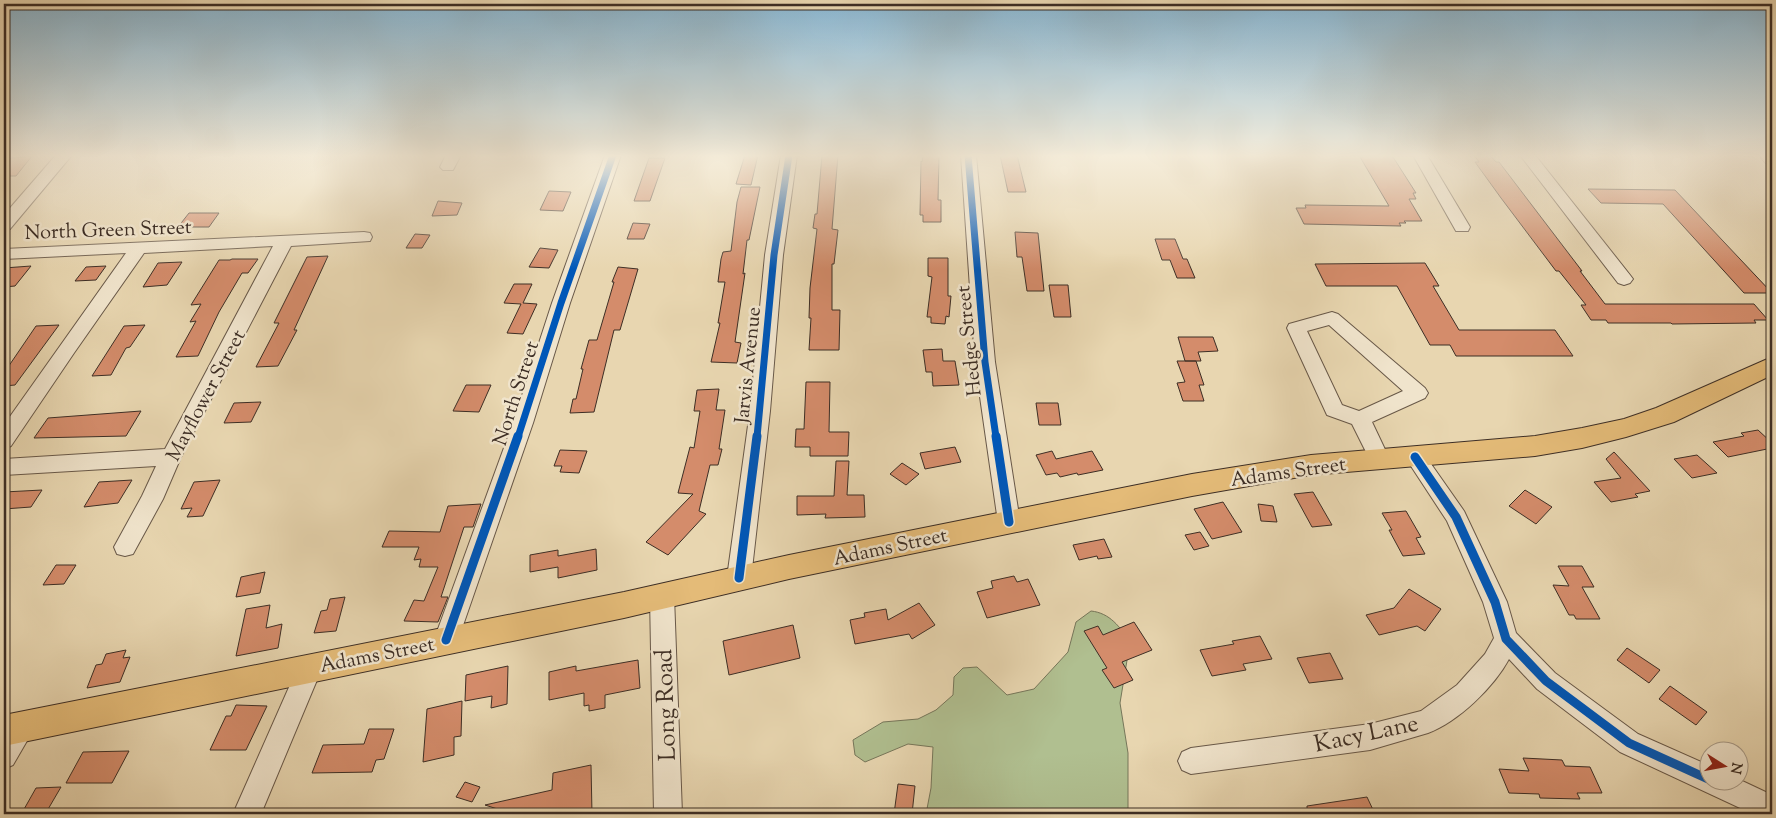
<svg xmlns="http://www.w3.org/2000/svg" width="1776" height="818" font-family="'Sorts Mill Goudy',serif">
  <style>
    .green { fill: #b0bf90; stroke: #76765a }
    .building { fill: #d48c6b; stroke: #3d2e25 }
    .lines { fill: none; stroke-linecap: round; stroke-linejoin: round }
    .minor-casing { stroke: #685848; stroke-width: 2 }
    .major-casing { stroke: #3d2e25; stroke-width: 2 }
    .highway-casing { stroke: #3d2e25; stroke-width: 1 }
    .minor { fill: #f0e4cc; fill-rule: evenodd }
    .major { fill: #e4bb78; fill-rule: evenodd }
    .highway { fill: #e4bb78; fill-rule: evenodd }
    .cycleway-far1-casing { stroke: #f0e4cc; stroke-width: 9 }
    .cycleway-casing { stroke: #f0e4cc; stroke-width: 12 }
    .cycleway-far1 { stroke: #0057b8; stroke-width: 7 }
    .cycleway { stroke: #0057b8; stroke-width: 9 }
    .labels { text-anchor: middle; stroke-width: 5; stroke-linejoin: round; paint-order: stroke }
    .street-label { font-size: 20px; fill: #3d2e25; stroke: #f0e4cc }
    .near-street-label { font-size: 24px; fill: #3d2e25; stroke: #f0e4cc }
  </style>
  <rect width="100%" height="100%" fill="#e8d6b0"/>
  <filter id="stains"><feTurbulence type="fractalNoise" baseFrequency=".004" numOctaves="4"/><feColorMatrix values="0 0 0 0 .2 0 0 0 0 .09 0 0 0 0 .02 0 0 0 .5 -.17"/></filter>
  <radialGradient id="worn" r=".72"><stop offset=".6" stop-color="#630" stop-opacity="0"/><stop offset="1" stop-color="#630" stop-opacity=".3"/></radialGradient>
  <path class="green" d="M1091,611C1110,613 1120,627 1130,642L1120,703L1128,753V814H926L931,788L933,747L908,744L865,762L855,755L853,740L883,722L918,719L936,710L953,695L954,677L963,668L977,667L1007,695L1034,689L1068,652L1076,622Z"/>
  <path class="building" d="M745,155H758L751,185L736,184Z
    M822,155H838L832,229L838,230L834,264H832V310H840L839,350H809L811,318H809L810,288L817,229L813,228L815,214H817Z
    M923,155H939L938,200H941V222H923V215H920L921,161L922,162Z
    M1000,155H1017L1026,192H1008Z
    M1362,155H1389L1393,157L1416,193H1413L1416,199H1409L1422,221H1404L1406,223H1399L1401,226L1304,224L1296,208H1306L1305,205L1389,206L1360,157H1363Z
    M1474,155H1490L1496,162H1499L1582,271H1580L1605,304H1754L1768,320H1754L1756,323L1672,324L1671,323H1608L1606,320H1591L1581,305H1586L1559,271H1556L1501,198L1475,162H1479Z
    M32,156L16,176H4V166L11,158Z
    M649,158H665L650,201H634Z
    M741,187H760L749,240H747L743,274L745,273L735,342L741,343L737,363L711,362L720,323H718L725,282H718L721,259L723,252L731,251L737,202Z
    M1588,189L1675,190L1772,293H1744L1663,204L1601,203Z
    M549,191L571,192L563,211L540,210Z
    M438,201L462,203L457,215L432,216Z
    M189,213H219L209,227H178Z
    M633,223L650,224L644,239H627Z
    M1015,232L1038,233L1044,291H1027L1022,257H1017Z
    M415,234L430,235L422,248H406Z
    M1155,239H1175L1183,259H1187L1195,278H1177L1170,260H1162Z
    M540,248L558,250L549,268L529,267Z
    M328,256L294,330H297L278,366L256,367L279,323H274L307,257Z
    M928,258H948V296H951L949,317L946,316L945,324L931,323V317H927L932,277L928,276Z
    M232,259H258L248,273H242L219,312L198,356L176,357L196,321L190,322L201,304L191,305L219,260H230Z
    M182,262L167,285L143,287L158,263Z
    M1425,263L1439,286H1433L1459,330H1555L1573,356H1456L1450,345H1430L1397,286H1326L1315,264Z
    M31,266L15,286L4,287V268Z
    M106,266L96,280L75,281L86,267Z
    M618,267L638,269L620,330H614L594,412L570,413L573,399H576L583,369H581L589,340H597L614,282H612Z
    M514,284H532L523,303L537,304L523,334L507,333L521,304L504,303Z
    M1049,285H1068L1071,317H1054Z
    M59,325L15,385L4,386V373L36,326Z
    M145,325L130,347L126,348L111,375L92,376L124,326Z
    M1178,337H1213L1218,351L1198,352L1201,361H1185Z
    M942,349L943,361H955L959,385L933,386L932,372H926L923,350Z
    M1177,361H1196L1204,385H1199L1204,401H1183L1177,383L1185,382Z
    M806,382H830L829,432H849L848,456H810V447H795L796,429H804Z
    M466,385H491L479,412L453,411Z
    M719,389L716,410H725L719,449H722L718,465H710L699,511L706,514L668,555L646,542L693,494L678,493L690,447L694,448L700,411H694L697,390Z
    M261,402L251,422L224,423L234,403Z
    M1036,403H1058L1061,425H1039Z
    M141,411L126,436L34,438L48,418Z
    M1758,430L1772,443V448L1728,457L1713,442L1744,436L1741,433Z
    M955,447L961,462L925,469L920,453Z
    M560,450L587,451L579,473L560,472L562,466H554Z
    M1052,451L1056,459L1092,451L1103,470L1078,475L1077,473L1060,477L1057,473L1046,475L1036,455Z
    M1614,452L1650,491L1635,494L1638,497L1611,502L1594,482L1621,478L1606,459Z
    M1697,455L1717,473L1692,478L1674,459Z
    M836,461H849L847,495H864L865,517L825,518L826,514L797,515V496H834Z
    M902,463L919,474L906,485L890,474Z
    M132,480L118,503L84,507L99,482Z
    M220,480L203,516L187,517L192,508L181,509L194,482Z
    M42,490L31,507L4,509V492Z
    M1525,490L1552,507L1536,524L1509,506Z
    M1313,492L1332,525L1312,527L1294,494Z
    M1223,502L1242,532L1212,539L1194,509Z
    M481,504L473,527H464L441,597H448L438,622L404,621L414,600L424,601L438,567H419L421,559L414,560L419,547H382L389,531L440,532L448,506Z
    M1258,504L1273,506L1277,522L1261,521Z
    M1406,511L1421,537L1416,538L1425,554L1403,556L1389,530H1392L1382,513Z
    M1200,532L1209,546L1194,550L1185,535Z
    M1104,539L1112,557L1098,559L1097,556L1079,560L1073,545Z
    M596,549L597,570L558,578V567L530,572V555L558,550V556Z
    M56,565H76L64,584L43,585Z
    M1558,566H1582L1594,587H1582L1600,619H1576L1574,615H1569L1553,585L1569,586Z
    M265,572L260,593L236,597L241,577Z
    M1014,576L1017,582L1028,579L1040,605L987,618L977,592L993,588L991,581Z
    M1409,589L1441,609L1425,631L1417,626L1379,635L1366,615L1394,608Z
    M345,597L336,631L314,633L321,611L327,610L330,599Z
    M919,603L935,625L912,639L909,634L855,644L850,620L865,617L864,613L886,609L888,620Z
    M270,605L266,628L282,624L278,648L236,656L246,609Z
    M1134,622L1152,650L1122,662L1133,680L1114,688L1102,670L1107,668L1084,631L1098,626L1103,635Z
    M793,625L800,658L729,675L723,641Z
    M1260,636L1272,659L1243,664L1246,670L1212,676L1200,650L1234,644L1232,641Z
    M1627,648L1660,670L1649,683L1617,660Z
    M126,650L123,658L130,657L120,682L87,688L96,665L102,664L106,654Z
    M1330,653L1343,679L1309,683L1297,658Z
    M638,660L640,688L605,695V708L589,711V705L584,706V693L549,700V672L576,666V671Z
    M508,666L507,704L491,708L492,696L465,701L466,675Z
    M1670,686L1707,712L1696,725L1659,699Z
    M462,701L461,736L454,737V755L423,762L427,709Z
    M236,705L267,706L246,750H210L226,716H231Z
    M369,729H394L384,759L376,760L372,772L312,773L323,745L364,744Z
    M129,751L112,783H66L83,752Z
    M1523,758L1562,760L1565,766L1590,767L1602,793H1577L1580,799L1540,798L1539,794L1509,793L1499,769L1529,771Z
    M591,765L592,814H513L485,805L552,790L553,773Z
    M465,782L480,787L472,802L456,797Z
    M898,784L915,786L912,814H894Z
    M61,787L47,811H23L36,788Z
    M1367,797L1375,814H1307V806Z"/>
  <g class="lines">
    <g class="minor-casing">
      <path id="minor" d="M56,155H72L10,229L4,230V215Z
        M446,155H461L453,170H443L440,167Z
        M605,155H621L570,303L533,423L458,640L455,648L446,651L437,648L434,640L513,423L552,303Z
        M781,155H797L783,255L770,411L751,578L747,585L739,588L731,585L727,578L750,411L765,255Z
        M961,155H976L995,362L1020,522L1017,528L1009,531L1001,528L998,522L975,362Z
        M1413,155H1427L1470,227L1468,231H1456Z
        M1520,155H1535L1630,275L1633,279L1630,283L1624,285L1618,283Z
        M364,232L370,233L372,237L370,241L291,246L181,457L163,499L133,554L125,556L117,554L114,547L142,496L156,466L4,475V459L165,449L273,246L144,253L74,353L11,446L4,449V425L126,253L4,259V249Z
        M1332,312L1338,314L1425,388L1428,393L1425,398L1372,422L1390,460L1387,466L1380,468L1373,466L1352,424L1327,415L1287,328L1289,324ZM1329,325L1403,391L1359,411L1342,405L1307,331Z
        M1415,449L1422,451L1464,511L1507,602L1516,633L1555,673L1638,734L1708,765V780H1738V779L1772,795V814H1753L1620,752L1537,689L1509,659C1494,687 1458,722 1428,733L1370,750L1191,774L1182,770L1178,761L1182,752L1191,748L1370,724L1421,711L1457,685L1485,654L1494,638L1483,602L1447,521L1405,457L1408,451Z
        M662,586L670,589L674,596L682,814H654L650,596L654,589Z
        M310,657L319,660L322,668L261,814H233L301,660Z
        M22,715L31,718L35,727L13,765L4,769C3,748 0,723 22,715Z"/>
    </g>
    <g class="major-casing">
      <path id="major" d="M1772,357V375L1674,422L1626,437L1582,448L1535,456L1311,475L1192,496L789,579L624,618L4,746V715L624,592L789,555L1192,474L1311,455L1535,436L1582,428L1624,419L1656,408Z"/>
    </g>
    <g class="highway-casing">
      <path id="highway" d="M1759,155H1772V165L1765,163Z"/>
    </g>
    <use href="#minor" class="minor"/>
    <use href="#major" class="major"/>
    <use href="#highway" class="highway"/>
    <g class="cycleway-far1-casing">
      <path id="cycleway-far1" d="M968,155L985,362L996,437
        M518,437L561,303L613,155
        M757,437L774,255L789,155"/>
    </g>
    <g class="cycleway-casing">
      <path id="cycleway" d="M996,436L1009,522
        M1415,457L1456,517L1495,602L1506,639L1546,681L1629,743L1708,779
        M739,578L757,436
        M446,640L518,436"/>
    </g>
    <use href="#cycleway-far1" class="cycleway-far1"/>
    <use href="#cycleway" class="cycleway"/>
  </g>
  <linearGradient id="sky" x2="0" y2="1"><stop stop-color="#88b6d2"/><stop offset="0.58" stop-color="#f5eddb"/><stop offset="1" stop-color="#f5eddb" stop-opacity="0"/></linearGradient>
  <rect width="1776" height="269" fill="url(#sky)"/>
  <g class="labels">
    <g class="street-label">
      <text transform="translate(108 229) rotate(-2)" y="7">North Green Street</text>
      <text transform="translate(968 341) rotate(-96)" y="7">Hedge Street</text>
      <text transform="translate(747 365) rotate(-84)" y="7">Jarvis Avenue</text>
      <text transform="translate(515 393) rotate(-72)" y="7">North Street</text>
      <text transform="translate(205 395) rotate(-62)" y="7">Mayflower Street</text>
      <text transform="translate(1288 471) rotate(-8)" y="7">Adams Street</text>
      <text transform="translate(890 546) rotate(-12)" y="7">Adams Street</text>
      <text transform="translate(377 654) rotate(-11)" y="7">Adams Street</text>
    </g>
    <g class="near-street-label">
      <text transform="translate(665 705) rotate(-92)" y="8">Long Road</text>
      <text transform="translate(1366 733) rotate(-12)" y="8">Kacy Lane</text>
    </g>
  </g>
  <rect width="1776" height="818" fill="none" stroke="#e8d6b0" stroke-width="20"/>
  <rect x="5" y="5" width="1766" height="808" fill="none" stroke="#3d2e25" stroke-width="2.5"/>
  <rect x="10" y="10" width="1756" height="798" fill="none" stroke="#3d2e25"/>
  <g transform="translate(1724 766) rotate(101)"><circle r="24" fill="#f0e4cc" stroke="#a89b89"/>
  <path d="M0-4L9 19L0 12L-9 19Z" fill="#8f2418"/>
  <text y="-8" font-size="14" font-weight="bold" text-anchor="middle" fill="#3d2e25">N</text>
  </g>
  <rect width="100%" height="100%" filter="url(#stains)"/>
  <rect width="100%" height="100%" fill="url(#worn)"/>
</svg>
